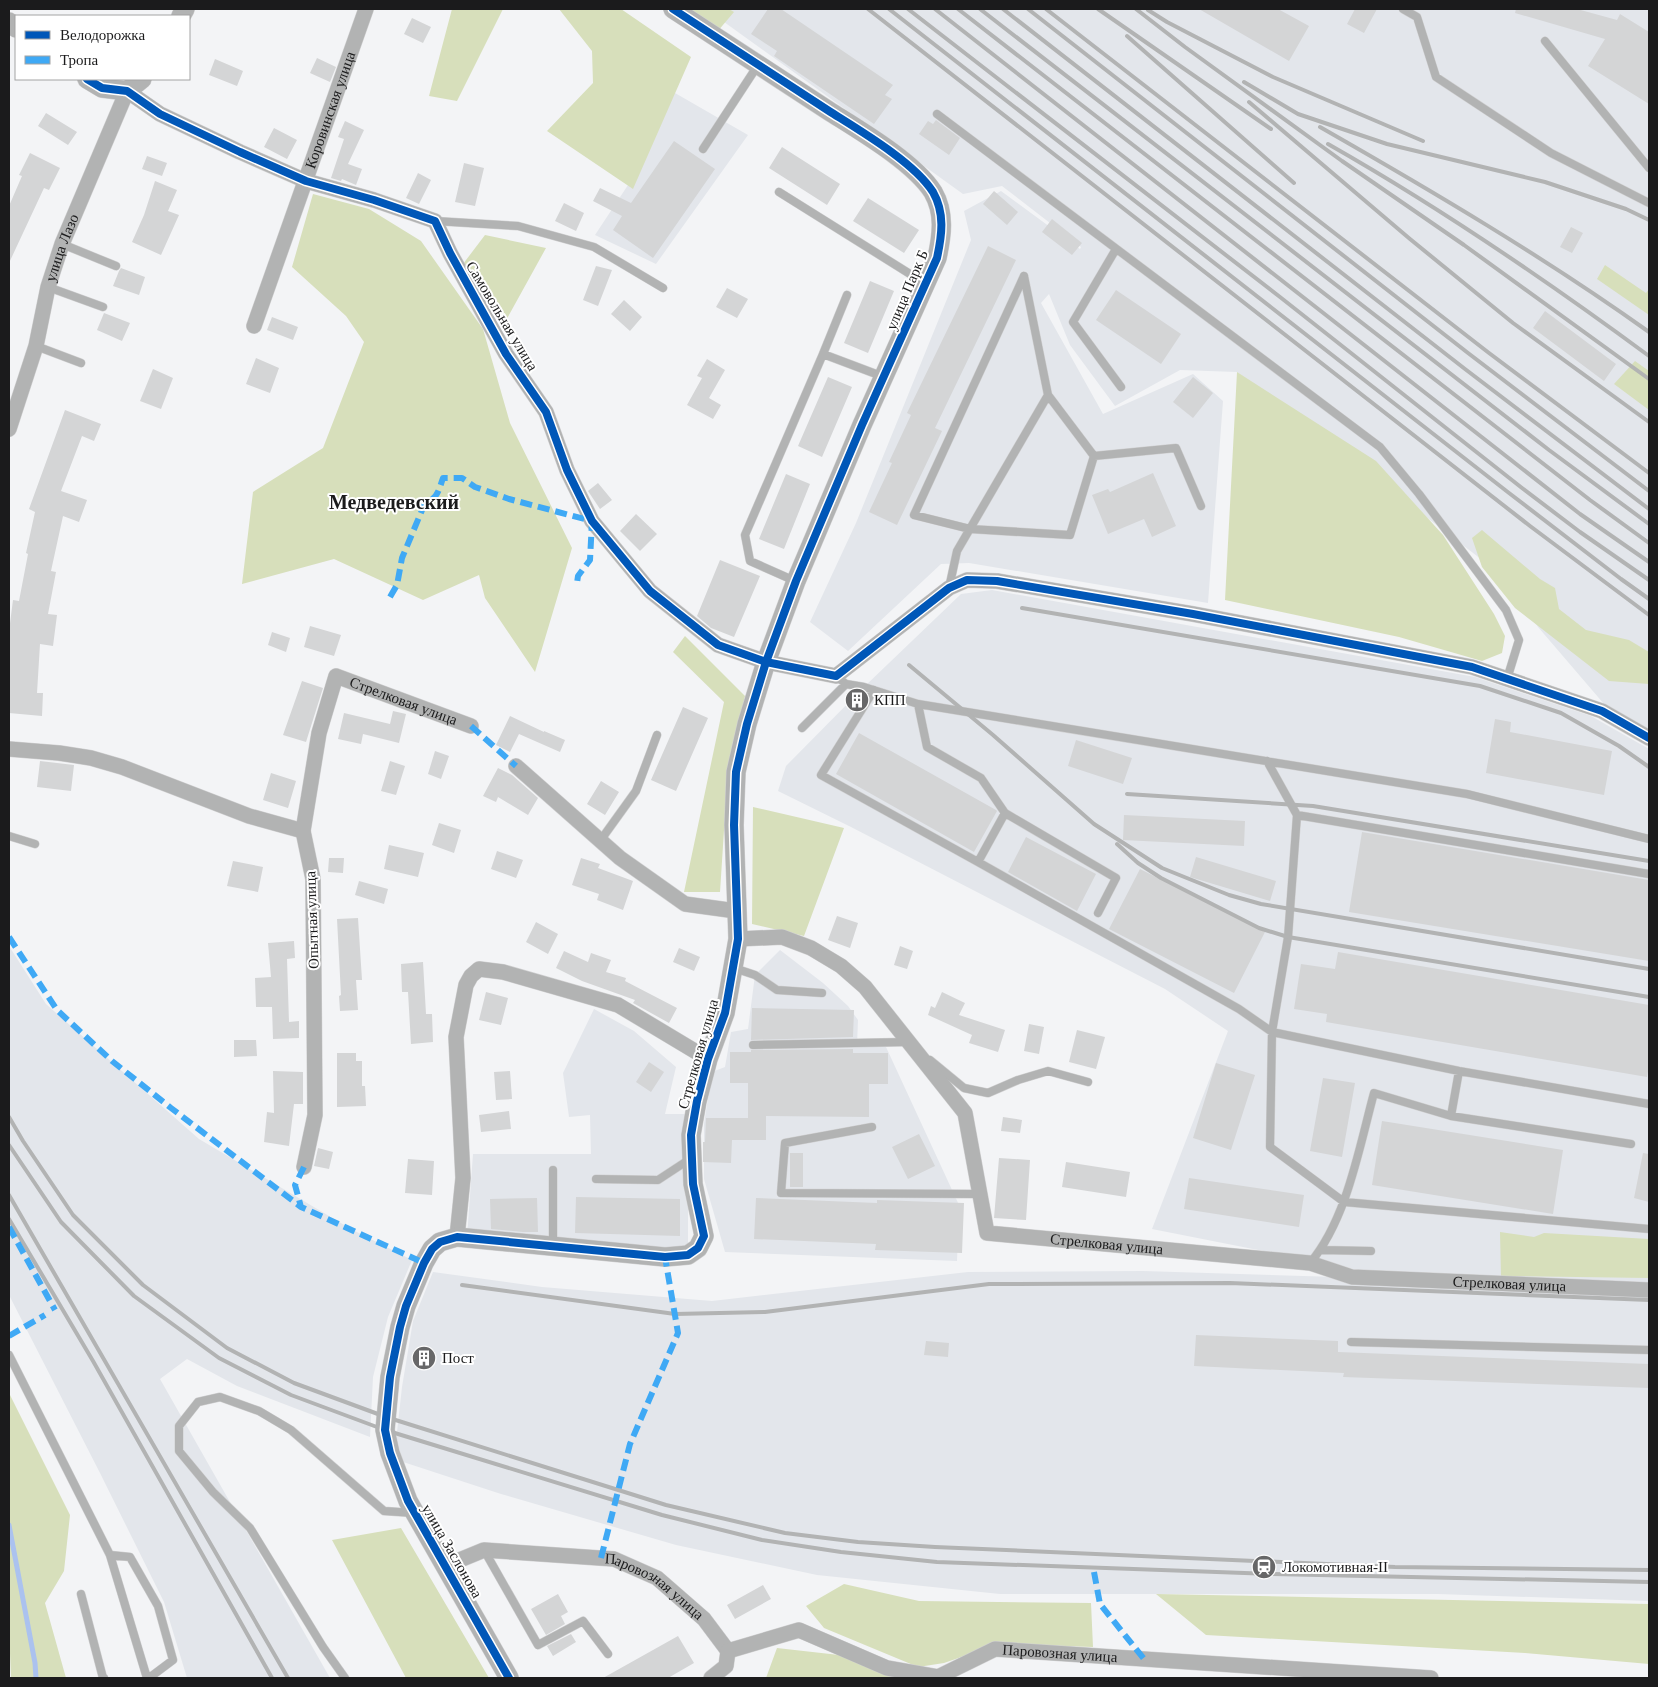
<svg xmlns="http://www.w3.org/2000/svg" width="1658" height="1687" font-family="'Times New Roman',serif">
  <style>
    .built { fill: #e3e6eb }
    .green { fill: #d7dfbb }
    .lines { fill: none; stroke-linecap: round; stroke-linejoin: round }
    .stream { stroke: #abc2ef; stroke-width: 5 }
    .building { fill: #d4d5d6 }
    .service-casing { stroke: #d1d1d2; stroke-width: 9 }
    .minor-casing { stroke: #d1d1d2; stroke-width: 16 }
    .tertiary-casing { stroke: #d1d1d2; stroke-width: 20 }
    .service { stroke: #b2b3b3; stroke-width: 8 }
    .minor { stroke: #b2b3b3; stroke-width: 15 }
    .tertiary { stroke: #b2b3b3; stroke-width: 19 }
    .rail { stroke: #b2b3b3; stroke-width: 4 }
    .quiet { stroke: #3fa9f5; stroke-width: 6; stroke-dasharray: 12 6; stroke-linecap: butt }
    .cycleway-casing { stroke: #fff; stroke-width: 11 }
    .cycleway { stroke: #0057b8; stroke-width: 8 }
    .labels { text-anchor: middle; stroke-width: 4; stroke-linejoin: round; paint-order: stroke }
    .street-label { font-size: 15px; fill: #1b1b1c; stroke: #fff }
    .poi-label { font-size: 15px; fill: #1b1b1c; stroke: #fff; text-anchor: start }
    .district-label { font-size: 20px; font-weight: bold; fill: #1b1b1c; stroke: #fff }
  </style>
  <rect width="100%" height="100%" fill="#f3f4f6"/>
  <path class="built" d="M706,9H1649V731L1604,704L1538,627L1507,579L1237,372L1180,370L1115,406L1070,345L1049,294L1041,303L1103,414L1193,374L1223,401L1208,603L969,563L941,564L848,651L810,622L856,523L971,240L964,211L1001,191L1080,249L1081,247L1002,186L963,194Z
    M675,93L748,135L656,264L595,235L628,185Z
    M992,590L1475,677L1591,716L1649,749V1601L1438,1594H1000L817,1575L676,1545L501,1494L394,1459L402,1387L413,1321L433,1272L542,1287L712,1301L968,1272L1143,1271L1404,1279L1152,1229L1228,1031L1165,989L851,827L778,791L786,766L864,687L961,594Z
    M9,946L46,1004L199,1139L351,1229L412,1260L388,1317L373,1377L370,1437L237,1386L187,1359L160,1379L330,1678H187L164,1602L100,1473L9,1295Z
    M780,950L823,983L848,1006L858,1020L857,1045L886,1047L959,1205L957,1261L725,1252L704,1179V1124L712,1072L725,1067L731,1032L748,1029L755,975Z
    M594,1009L634,1031L676,1067L665,1114H688V1249L467,1237L473,1154H591L590,1115L569,1117L563,1073Z"/>
  <path class="green" d="M452,9H503L457,101L429,96Z
    M559,9H621L691,57L633,189L547,131L593,83L592,51Z
    M681,9H729L734,12L717,32Z
    M313,194L369,209L421,241L483,329L510,423L572,548L535,672L485,598L479,575L423,600L334,559L242,584L253,492L323,448L364,342L346,316L292,267Z
    M485,235L546,248L504,324L463,264Z
    M1605,265L1646,293L1649,289V315L1597,279Z
    M1635,361L1649,371V410L1614,384Z
    M1237,372L1376,461L1443,535L1494,614L1505,636L1502,653L1482,661L1399,637L1225,600Z
    M1482,530L1540,579L1555,588L1559,609L1586,630L1629,640L1649,652V684L1609,681L1515,608L1482,567L1472,538Z
    M685,636L745,696L727,784L720,892H684L724,702L673,652Z
    M753,807L844,828L804,936L752,924Z
    M1500,1232L1534,1237L1544,1233L1649,1239V1278L1501,1276Z
    M9,1393L70,1515L64,1571L45,1603L66,1678H11L9,1629Z
    M401,1528L489,1678H406L332,1540Z
    M844,1584L919,1601L1091,1603L1093,1647L999,1644L944,1663L918,1667L824,1628L806,1606Z
    M1156,1594L1649,1604V1664L1525,1653L1206,1635Z
    M777,1648L839,1655L894,1678H766Z"/>
  <g class="lines">
    <path class="stream" d="M9,1525L35,1663L36,1678"/>
  </g>
  <path class="building" d="M768,9H781L893,85L885,95L892,99L874,124L774,56L777,51L751,34Z
    M1199,9H1278L1309,26L1289,61Z
    M1355,9H1377L1364,33L1347,24Z
    M1516,9H1577L1617,20L1620,14L1649,32V104L1588,66L1605,39L1515,13Z
    M412,18L431,27L423,43L404,34Z
    M317,58L336,67L330,82L310,73Z
    M215,59L243,71L237,86L209,75Z
    M46,113L77,132L68,145L38,126Z
    M936,120L960,138L949,155L919,134L928,121L933,124Z
    M345,121L364,130L348,164L362,169L356,185L342,179L341,181L331,178L344,139L338,137Z
    M274,128L297,140L287,159L264,147Z
    M674,141L715,169L653,258L613,230L622,216L593,201L600,188L631,203Z
    M782,147L840,184L827,205L769,168Z
    M30,153L60,168L49,190L44,188L9,263V206L22,176L19,175Z
    M147,156L167,163L162,176L142,169Z
    M464,163L484,168L475,206L455,202Z
    M418,173L431,180L419,204L406,198Z
    M155,181L177,190L168,211L179,215L161,255L132,242L144,215Z
    M994,191L1018,212L1007,225L983,204Z
    M868,198L919,230L904,253L853,221Z
    M564,203L584,213L576,231L555,221Z
    M1052,219L1082,243L1072,255L1042,232Z
    M1571,227L1583,233L1572,253L1560,247Z
    M988,246L1016,260L935,428L942,431L897,525L869,512L892,463L889,462L911,415L907,413Z
    M596,266L612,270L598,306L583,300Z
    M121,268L145,277L139,295L113,286L119,271Z
    M870,281L894,291L868,353L844,343Z
    M727,288L748,299L737,318L716,307Z
    M1116,290L1181,334L1161,364L1096,320Z
    M624,300L642,317L630,331L611,314Z
    M1545,311L1616,364L1604,381L1533,328Z
    M104,313L130,323L122,341L97,330Z
    M272,317L298,327L293,340L267,330Z
    M256,358L279,368L270,393L246,384Z
    M707,359L725,370L709,398L721,405L713,419L687,405L702,378L697,376Z
    M153,369L173,378L161,409L140,401Z
    M828,377L852,387L822,457L798,446Z
    M1193,377L1213,393L1193,418L1173,402Z
    M65,410L101,424L94,441L82,436L61,491L87,500L79,522L63,516L51,571L56,572L48,614L57,615L53,646L40,644L37,693H43L42,716L9,713V631L13,600L19,601L28,554L26,553L35,512L29,509Z
    M1153,473L1176,526L1152,537L1144,519L1108,534L1092,495L1108,489L1110,492Z
    M786,474L810,484L784,549L759,539Z
    M598,483L612,500L600,509L588,491Z
    M636,514L657,534L640,551L620,531Z
    M720,560L760,576L734,637L711,628L697,616Z
    M310,626L341,635L334,656L304,647Z
    M272,632L290,638L286,652L268,645Z
    M302,681L323,688L306,742L283,735Z
    M683,707L708,718L676,791L651,780Z
    M393,711L406,714L399,743L363,734L361,744L338,739L344,713L390,724Z
    M510,716L544,732V731L565,740L560,752L519,734L510,752L496,745Z
    M1495,719L1511,722L1510,732L1612,751L1604,795L1486,773Z
    M859,733L996,810L997,811L974,852L836,774Z
    M1076,740L1132,758L1123,784L1068,766Z
    M435,751L449,756L441,779L428,774Z
    M40,761L74,765L71,791L37,787Z
    M390,761L405,766L396,795L381,791Z
    M498,768L512,775L538,798L528,815L498,797L496,802L483,796Z
    M271,773L296,781L288,808L263,800Z
    M601,781L619,792L605,815L587,804Z
    M1124,815L1245,821L1244,846L1123,840Z
    M439,823L461,830L454,853L432,845Z
    M1362,832L1649,880V961L1349,912Z
    M1026,837L1096,874L1077,911L1008,872Z
    M389,845L424,853L418,877L384,869Z
    M497,851L523,860L516,878L491,869Z
    M1196,857L1276,881L1270,901L1190,877Z
    M329,858H344L343,873L328,872Z
    M581,858L600,864L598,868L633,881L623,910L597,900L599,894L572,885Z
    M233,861L263,867L258,892L227,886Z
    M1140,869L1265,932L1234,993L1109,929Z
    M359,881L388,889L384,904L355,895Z
    M837,916L858,923L850,948L828,940Z
    M358,918L362,980H356L358,1010L340,1011L339,996L341,995L337,919Z
    M536,922L558,934L548,954L526,942Z
    M294,941L295,958L287,959L289,1022L299,1021V1038L273,1039L272,1007H256L255,978L271,977L268,943Z
    M900,946L913,951L907,969L894,965Z
    M679,948L700,957L694,971L673,962Z
    M564,951L588,962L591,953L611,960L606,972L626,978L625,981L677,1008L669,1023L633,1003L635,1000L582,981L556,968Z
    M1338,952L1649,1005V1066L1647,1077L1326,1022L1327,1014L1294,1009L1301,964L1335,969Z
    M423,962L426,1014H432L433,1042L411,1044L408,992H402L401,964Z
    M486,992L508,998L501,1025L479,1020Z
    M942,992L965,1003L959,1015L1005,1030L998,1052L969,1043L972,1035L928,1015L931,1006L935,1008Z
    M752,1008L854,1010L853,1037L751,1040Z
    M1029,1024L1044,1027L1039,1054L1024,1051Z
    M1077,1030L1105,1037L1096,1069L1069,1062Z
    M234,1040H256L257,1056L234,1057Z
    M853,1049V1053H888V1084H869V1117L766,1116V1140H732L731,1163L703,1162V1142H705L706,1118H748V1083H730V1052H751V1050Z
    M337,1053H356V1061H362V1086H365L366,1106L337,1107Z
    M649,1062L664,1072L651,1092L636,1082Z
    M1216,1063L1255,1075L1231,1150L1193,1138Z
    M273,1071L303,1072V1104H294L289,1146L264,1142L267,1112L274,1113Z
    M510,1071L512,1099L496,1100L494,1072Z
    M1323,1078L1355,1083L1342,1157L1310,1151Z
    M509,1111L511,1129L481,1132L479,1115Z
    M1003,1117L1022,1120L1020,1133L1001,1131Z
    M1382,1121L1563,1150L1553,1214L1372,1185Z
    M919,1134L935,1166L908,1179L892,1147Z
    M318,1148L333,1152L329,1169L314,1166Z
    M790,1153H803V1187H790Z
    M1643,1153L1649,1154V1202L1634,1198Z
    M999,1158L1030,1160L1026,1220L994,1218Z
    M408,1159L434,1161L432,1195L405,1193Z
    M1066,1162L1130,1172L1126,1197L1062,1187Z
    M1189,1178L1304,1195L1299,1227L1184,1209Z
    M576,1197L680,1199V1236L575,1233Z
    M537,1198L538,1232H523L491,1229L490,1199Z
    M756,1198L877,1203V1200L964,1203L962,1253L875,1250L876,1244L754,1239Z
    M1196,1335L1338,1341V1352L1649,1364V1388L1343,1377L1344,1373L1194,1366Z
    M926,1341L949,1343L948,1357L924,1355Z
    M763,1585L771,1599L735,1619L727,1605Z
    M558,1594L568,1612L561,1616L565,1624L546,1635L531,1609Z
    M571,1634L576,1642L553,1656L547,1646Z
    M678,1636L694,1663L668,1678H603Z"/>
  <g class="lines">
    <g class="service-casing">
      <path id="service" d="M1403,9L1417,17L1436,77L1551,153L1649,203
        M1545,41L1649,168
        M937,114L1380,447L1419,494L1506,610L1519,640L1507,679
        M703,149L758,65
        M779,192L926,284
        M435,221L518,226L594,247L663,288
        M62,244L116,266
        M1116,249L1073,322L1121,387
        M1024,276L914,515L970,529L1070,535L1094,456L1048,395
        M48,287L103,307
        M36,346L81,363
        M823,354L847,295
        M1094,456L1176,448L1201,506
        M795,581L750,561L745,535L823,354L884,377
        M949,588L957,551L1048,395L1024,276
        M836,676L846,684L864,687L918,704L1467,794L1649,839
        M874,690L821,775L978,862L1239,1009L1272,1032L1459,1071L1649,1104
        M918,704L927,747L981,778L1005,813L1116,878L1098,913
        M802,728L846,684
        M1267,761L1297,815
        M9,836L35,844
        M600,841L636,791L657,735
        M978,862L1005,813
        M1649,874L1297,815L1288,937L1272,1032L1270,1147L1344,1202L1649,1229
        M734,968L755,975L777,990L822,993
        M753,1045L908,1042
        M930,1060L964,1088L988,1093L1018,1080L1048,1071L1088,1082
        M1451,1116L1459,1071
        M872,1127L785,1143L781,1193L980,1194
        M553,1170V1246
        M596,1179L658,1180L690,1159
        M1321,1250L1371,1251
        M1310,1263C1347,1219 1359,1148 1374,1093L1451,1116L1631,1144
        M1351,1342L1649,1350
        M9,1355L110,1555L147,1678
        M484,1550L538,1645L583,1621L608,1654
        M110,1555L130,1557L158,1606L173,1660L149,1678
        M81,1594L103,1678H104
        M345,1678L323,1647L250,1528L213,1492L179,1451V1426L198,1402L220,1397L259,1411L291,1430L384,1511L414,1513"/>
    </g>
    <g class="minor-casing">
      <g id="minor">
        <path id="s1" d="M254,326L366,9"/>
        <path id="s2" d="M9,429L36,346L48,287L62,244L127,91L160,114L240,152L306,181L374,200L435,221L450,253L506,354L546,412L567,470L592,521L650,591L718,645L766,662L836,676L949,588L967,580L997,581L1193,614L1472,667L1602,711L1649,738"/>
        <path d="M9,749L59,753L91,758L122,767L249,816L303,831"/>
        <path d="M516,766L620,858L685,904L736,911"/>
        <path id="s3" d="M738,939L782,937L811,948L841,966L865,987L965,1113L987,1233L1310,1263L1352,1277L1649,1290"/>
        <path id="s4" d="M304,1167L315,1115L313,879L303,831L319,733L336,676L471,726"/>
        <path d="M457,1237L463,1178L456,1037L466,985L471,976L479,969L503,972L618,1005L708,1059"/>
        <path id="s5" d="M445,1566L484,1550L614,1559L657,1578L704,1619L728,1651L799,1630L887,1668L938,1677L995,1649L1431,1678"/>
        <path d="M711,1678L726,1666L728,1651"/>
      </g>
    </g>
    <g class="tertiary-casing">
      <path id="tertiary" d="M181,16L185,9
        M9,22L16,28
        M87,79L102,88L127,91L142,79
        M509,1678L408,1501L390,1453L385,1430L390,1377L400,1327L406,1306L424,1263L432,1249L440,1242L457,1237L665,1257L688,1255L698,1248L704,1236L693,1184L691,1135L697,1101L708,1059L725,1013L738,939L734,825L736,772L747,724L766,662L796,581L862,425L937,258C942,235 945,213 933,192C914,162 859,130 829,111C777,77 725,43 673,9"/>
    </g>
    <use href="#service" class="service"/>
    <use href="#minor" class="minor"/>
    <use href="#tertiary" class="tertiary"/>
    <path class="rail" d="M868,9L1530,526L1649,615
      M889,9L1509,493L1621,579L1649,599
      M908,9L1280,297L1522,488L1580,532L1649,580
      M935,9L1580,514L1649,562
      M958,9L1590,500L1649,543
      M980,9L1549,450L1649,524
      M1003,9L1465,369L1649,509
      M1028,9L1468,353L1649,491
      M1046,9L1489,353L1649,473
      M1098,9L1271,129
      M1136,9L1185,47L1342,161L1464,245L1649,379
      M1148,10L1167,22L1273,77L1423,141
      M1127,36L1294,183
      M1244,82L1298,114L1387,144L1545,182L1626,209L1649,220
      M1249,102L1410,239L1513,323L1649,422
      M1320,127C1432,191 1544,257 1649,332
      M1328,144C1439,207 1546,280 1649,356
      M1022,608L1480,686L1561,713L1619,746L1649,767
      M909,665L993,735L1094,824L1162,868L1229,895L1261,904L1649,969
      M1127,794L1313,806L1649,861
      M1117,844L1138,863L1161,878L1259,928L1288,937L1649,997
      M9,1117L23,1141L73,1215L143,1285L227,1348L294,1383L386,1417L666,1505L785,1533L858,1542L935,1547L1395,1567L1649,1570
      M9,1145L61,1222L134,1296L219,1358L291,1395L385,1430L662,1515L762,1540L841,1552L937,1562L1273,1574L1649,1582
      M9,1195L288,1678
      M9,1219L93,1361L272,1678
      M462,1285L675,1314L765,1312L989,1284L1230,1283L1649,1300"/>
    <path class="quiet" d="M390,597L397,585L402,558L425,503C438,499 439,489 443,478H462L475,487L509,499L592,521L590,560L578,576L577,583
      M471,726L516,766
      M9,937L57,1010L112,1061L171,1108L301,1207
      M304,1167L295,1185L301,1207L424,1263
      M9,1227L55,1310
      M9,1336L45,1315
      M601,1558L630,1444L678,1333L665,1257
      M1094,1572L1100,1604L1144,1659"/>
    <g class="cycleway-casing">
      <path id="cycleway" d="M87,79L102,88L127,91L160,114L240,152L306,181L374,200L435,221L450,253L506,354L546,412L567,470L592,521L650,591L718,645L766,662L836,676L949,588L967,580L997,581L1193,614L1472,667L1602,711L1649,738
        M509,1678L408,1501L390,1453L385,1430L390,1377L400,1327L406,1306L424,1263L432,1249L440,1242L457,1237L665,1257L688,1255L698,1248L704,1236L693,1184L691,1135L697,1101L708,1059L725,1013L738,939L734,825L736,772L747,724L766,662L796,581L862,425L937,258C942,235 945,213 933,192C914,162 859,130 829,111C777,77 725,43 673,9"/>
    </g>
    <use href="#cycleway" class="cycleway"/>
  </g>
  <defs>
    <g id="building-disc" transform="scale(1.25)"><circle r="9.5" fill="#676768" stroke="#fff"/><path d="M-4-6H4V6H1V3H-1V6H-4ZM-2.5-4.3h1.7v1.8h-1.7ZM.8-4.3h1.7v1.8H.8ZM-2.5-1h1.7V.8h-1.7ZM.8-1h1.7V.8H.8Z" fill="#fff"/></g>
    <g id="station-disc" transform="scale(1.25)"><circle r="9.5" fill="#676768" stroke="#fff"/><path d="M-3-6H3Q5-6 5-4V2Q5 4 3 4L4.5 6H3L1.5 4h-3L-3 6H-4.5L-3 4Q-5 4-5 2V-4Q-5-6-3-6ZM-3.5-4v3h7v-3ZM-3.5 1v1.5H-2V1ZM2 1v1.5H3.5V1Z" fill="#fff"/></g>
  </defs>
  <g fill-rule="evenodd">
    <use href="#building-disc" x="857" y="700"/>
    <use href="#building-disc" x="424" y="1358"/>
    <use href="#station-disc" x="1264" y="1567"/>
  </g>
  <g class="labels">
    <g class="street-label">
      <text dy="5" stroke="none"><textPath href="#s1" startOffset="229">Коровинская улица</textPath></text>
      <text dy="5" stroke="none"><textPath href="#s2" startOffset="189">улица Лазо</textPath></text>
      <text transform="translate(907 290) rotate(-67)" y="5">улица Парк Б</text>
      <text transform="translate(502 316) rotate(59)" y="5">Самовольная улица</text>
      <text dy="5" stroke="none"><textPath href="#s4" startOffset="569">Стрелковая улица</textPath></text>
      <text transform="translate(312 920) rotate(-92)" y="5">Опытная улица</text>
      <text transform="translate(698 1054) rotate(-74)" y="5">Стрелковая улица</text>
      <text dy="5" stroke="none"><textPath href="#s3" startOffset="545">Стрелковая улица</textPath></text>
      <text dy="5" stroke="none"><textPath href="#s3" startOffset="951">Стрелковая улица</textPath></text>
      <text transform="translate(452 1551) rotate(60)" y="5">улица Заслонова</text>
      <text dy="5" stroke="none"><textPath href="#s5" startOffset="221">Паровозная улица</textPath></text>
      <text dy="5" stroke="none"><textPath href="#s5" startOffset="672">Паровозная улица</textPath></text>
    </g>
    <g class="poi-label">
      <text x="874" y="705">КПП</text>
      <text x="442" y="1363">Пост</text>
      <text x="1282" y="1572">Локомотивная-II</text>
    </g>
    <g class="district-label">
      <text x="394" y="509">Медведевский</text>
    </g>
  </g>
  <rect width="1658" height="1687" fill="none" stroke="#1b1b1c" stroke-width="20"/>
  <rect x="15" y="15" width="175" height="65" fill="#ffffff" stroke="#a4a4a4"/>
  <rect x="25" y="31" width="25" height="8" fill="#0057b8" stroke="#a4a4a4"/>
  <text x="60" y="40" font-size="15" fill="#1b1b1c">Велодорожка</text>
  <rect x="25" y="56" width="25" height="8" fill="#3fa9f5" stroke="#a4a4a4"/>
  <text x="60" y="65" font-size="15" fill="#1b1b1c">Тропа</text>
</svg>
